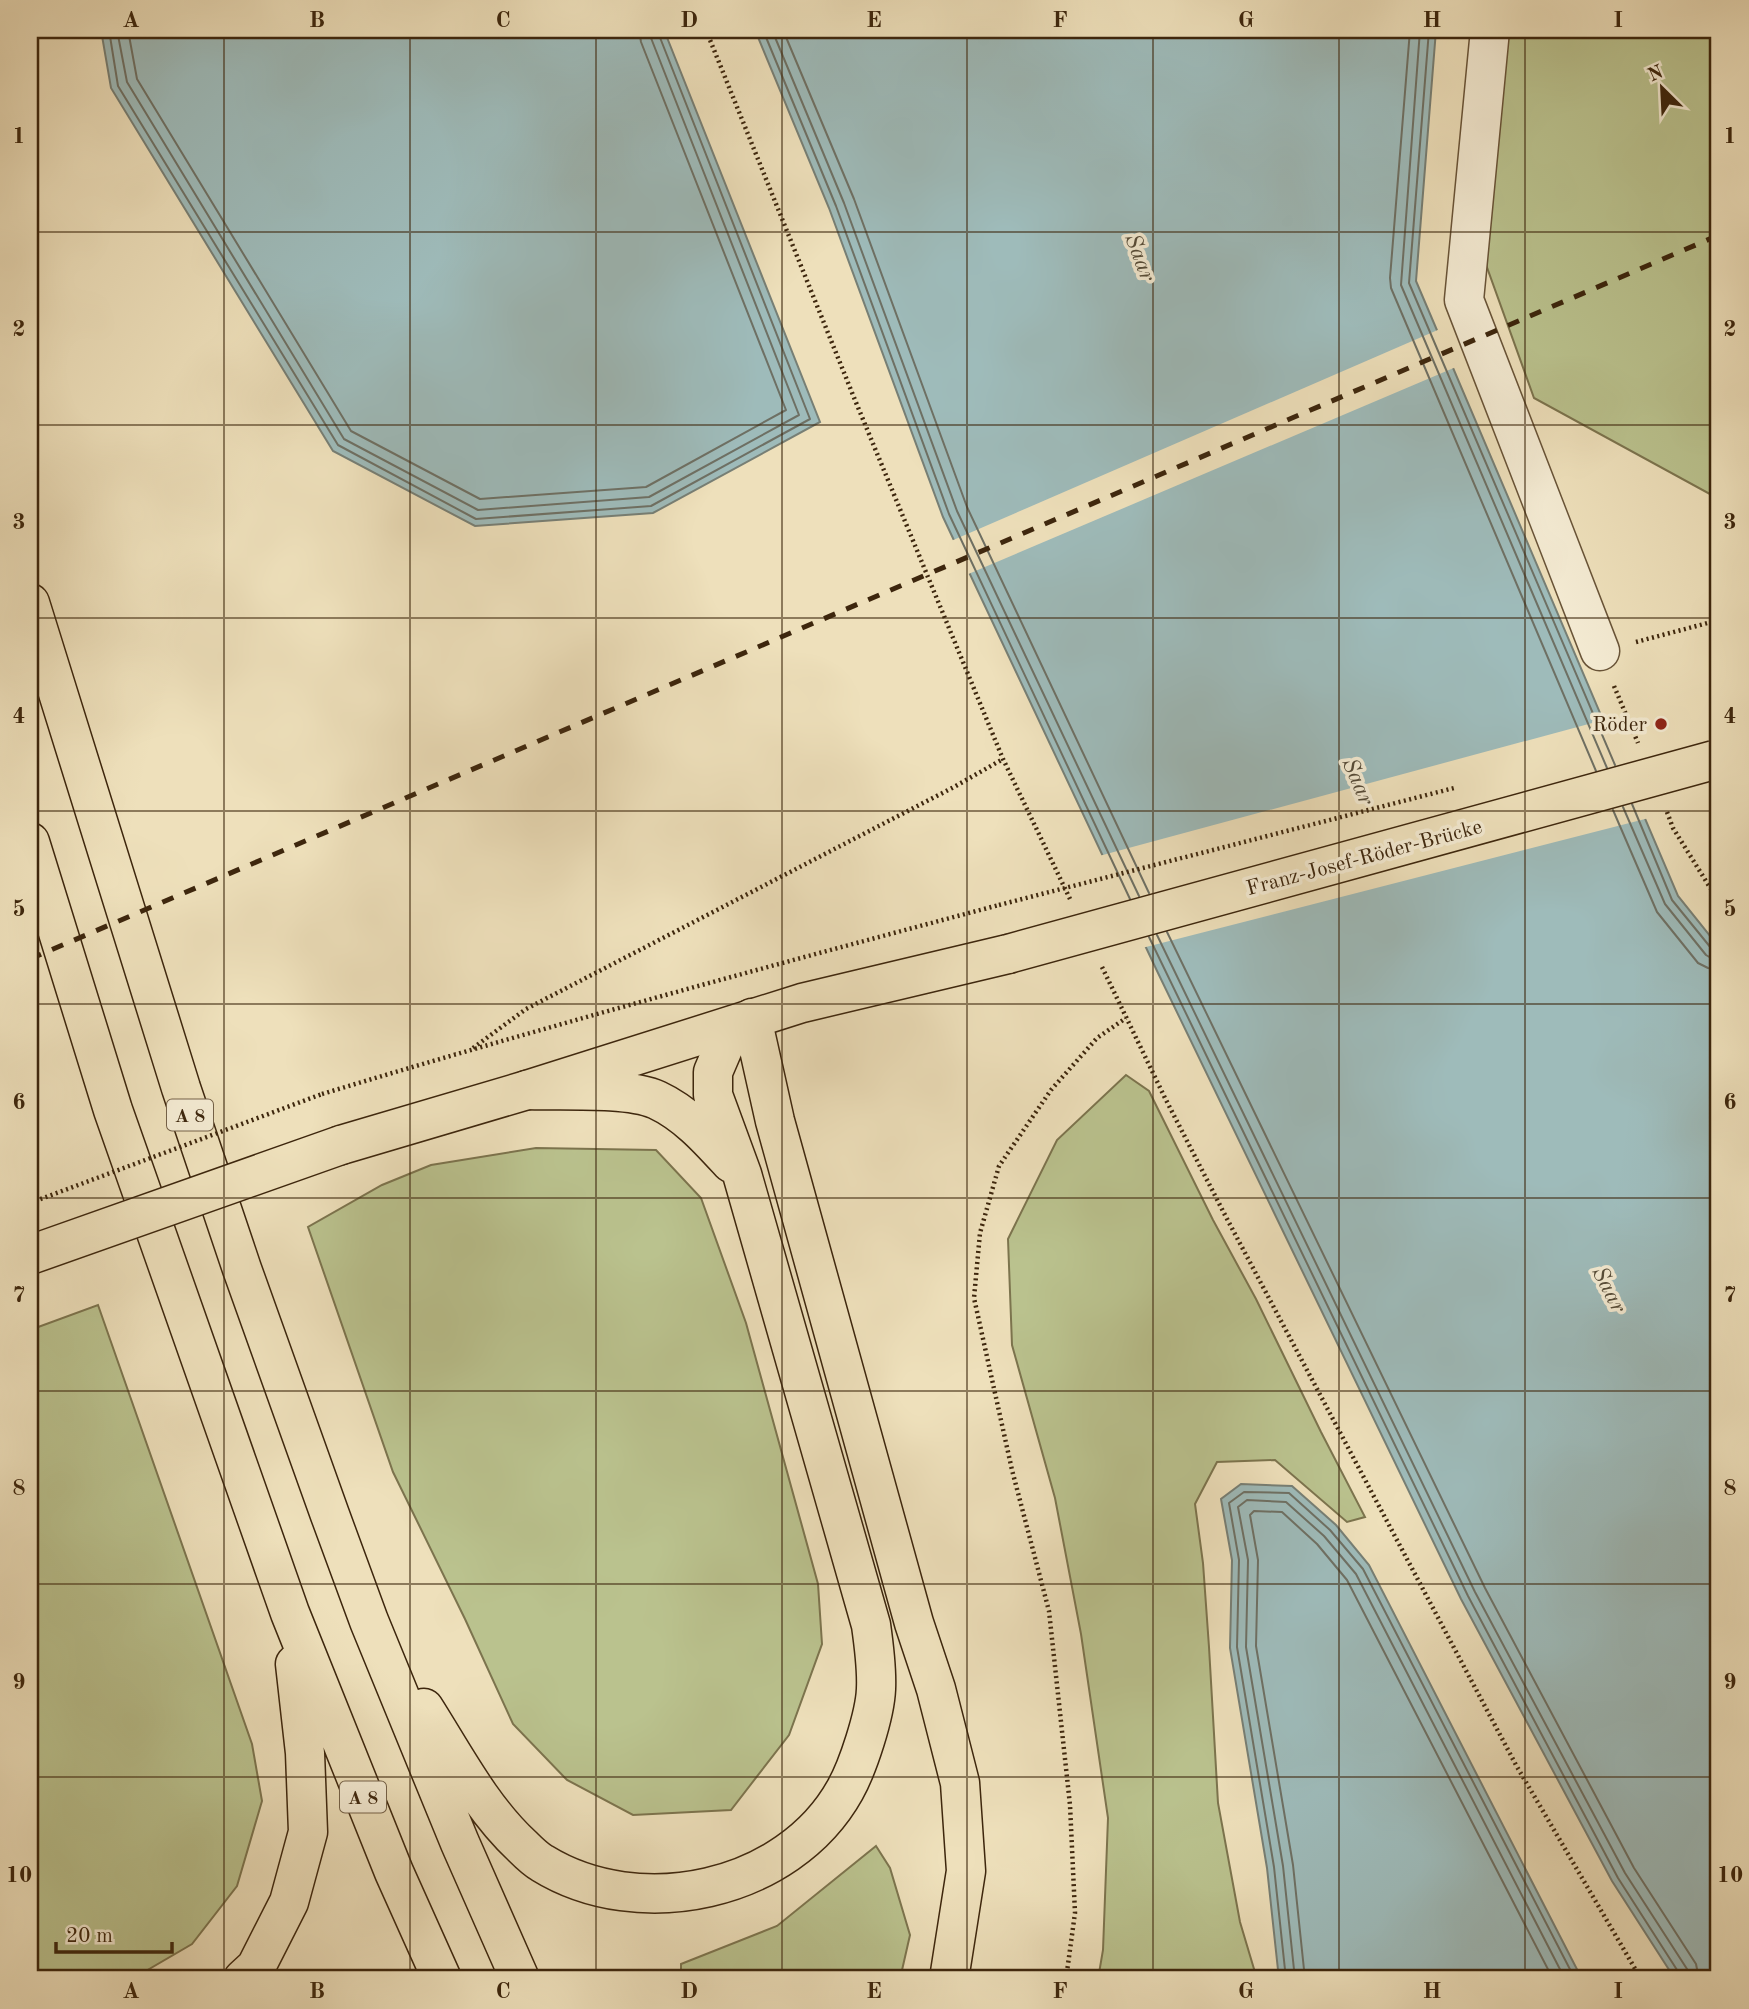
<svg xmlns="http://www.w3.org/2000/svg" width="1749" height="2009" font-family="'Old Standard TT',serif">
  <style>
    .green { fill: #bac28e; stroke: #7c744e; stroke-width: 2 }
    .water { fill: #9ebbba; stroke: #777f75; stroke-width: 2 }
    .pier { fill: #eee0bb }
    .lines { fill: none; stroke-linecap: round; stroke-linejoin: round }
    .shore { stroke: #6e7064; stroke-width: 2 }
    .minor-casing { stroke: #695438; stroke-width: 41 }
    .major-casing { stroke: #3d260d; stroke-width: 41 }
    .highway-casing { stroke: #3d260d; stroke-width: 41 }
    .path { stroke: #3d260d; stroke-width: 4.5; stroke-dasharray: 2 3.5; stroke-linecap: butt }
    .minor { stroke: #f4ebd3; stroke-width: 38 }
    .major { stroke: #eee0bb; stroke-width: 38 }
    .highway { stroke: #eee0bb; stroke-width: 38 }
    .rail { stroke: #3d260d; stroke-width: 5; stroke-dasharray: 12 12; stroke-linecap: butt }
    .major-bridge-casing { stroke: #3d260d; stroke-width: 41; stroke-linecap: butt }
    .path-bridge { stroke: #3d260d; stroke-width: 4.5; stroke-dasharray: 2 3.5; stroke-linecap: butt }
    .major-bridge { stroke: #eee0bb; stroke-width: 38 }
    .grid { fill: none; stroke: #3d260d; stroke-width: 2; stroke-opacity: 0.55 }
    .poi-dot { fill: #8f2418; stroke: #f4ebd3; stroke-width: 2.5 }
    .labels { text-anchor: middle; stroke-width: 7; stroke-linejoin: round; paint-order: stroke }
    .shield { fill: #f4ebd3; stroke: #746148; stroke-width: 2 }
    .shield-label { font-size: 19px; font-weight: bold; fill: #3d260d }
    .poi-label { font-size: 21px; fill: #3d260d; stroke: #f4ebd3; text-anchor: end }
    .street-label { font-size: 21px; fill: #3d260d; stroke: #f4ebd3 }
    .water-label { font-size: 23px; font-style: italic; fill: #554b38; stroke: #f4ebd3 }
    .neatline { fill: none; stroke: #3d260d; stroke-width: 2.5 }
    .grid-label { font-size: 23px; text-anchor: middle; font-weight: bold; fill: #3d260d }
  </style>
  <rect width="100%" height="100%" fill="#eee0bb"/>
  <filter id="stains"><feTurbulence type="fractalNoise" baseFrequency=".00286" numOctaves="4"/><feColorMatrix values="0 0 0 0 .2 0 0 0 0 .09 0 0 0 0 .02 0 0 0 .5 -.17"/></filter>
  <radialGradient id="worn" r=".72"><stop offset=".6" stop-color="#630" stop-opacity="0"/><stop offset="1" stop-color="#630" stop-opacity=".3"/></radialGradient>
  <path class="green" d="M1490,30H1719V499L1534,398L1484,259Z
    M1126,1075L1149,1091L1213,1220L1256,1299L1321,1432L1365,1517L1347,1522L1275,1460L1217,1462L1195,1504L1203,1563L1209,1647L1218,1803L1240,1922L1257,1979H1098L1103,1950L1108,1818L1081,1634L1055,1498L1012,1345L1008,1239L1057,1140Z
    M536,1148L656,1150L701,1198L746,1323L818,1584L822,1644L789,1735L731,1810L633,1815L567,1780L513,1724L465,1619L393,1472L308,1227L382,1185L431,1165Z
    M98,1305L252,1744L262,1801L237,1886L192,1944L132,1979H30V1330Z
    M876,1846L890,1868L910,1935L900,1979H681V1964L777,1926Z"/>
  <path class="water" d="M101,30H664L820,422L653,513L475,526L333,451L111,88Z
    M755,30H1436L1416,281L1678,896L1719,947V1979H1675L1612,1881L1461,1599L1158,973L943,517L829,208Z
    M1241,1484L1292,1486L1336,1525L1369,1565L1582,1979H1279L1267,1868L1230,1648L1232,1560L1221,1499Z"/>
  <path class="pier" d="M1440,329L1456,367L966,575L951,541Z
    M1607,719L1649,818L1142,948L1099,856Z"/>
  <g class="lines">
    <path class="shore" d="M109,30L118,86L338,445L476,519L651,506L810,419L659,35L658,30
      M117,30L127,82L344,439L478,510L649,497L799,415L651,38L649,30
      M128,30L137,79L351,431L480,499L646,487L786,410L641,42L639,30
      M763,30L836,206L949,514L1130,899
      M772,30L844,203L957,511L1139,896
      M783,30L854,199L967,507L1149,893
      M1410,30L1390,278L1391,288L1596,771
      M1420,30L1401,285L1607,768
      M1429,30L1409,283L1615,765
      M1632,804L1672,900L1711,948L1719,951
      M1623,807L1665,904L1706,955L1711,958L1719,959
      M1613,810L1657,912L1698,963L1708,968L1719,970
      M1167,932L1485,1588L1634,1868L1696,1964L1699,1979
      M1157,935L1475,1592L1625,1873L1687,1969L1689,1979
      M1149,937L1468,1596L1618,1878L1679,1973L1680,1979
      M1286,1979L1274,1867L1237,1647L1239,1560L1229,1503L1244,1492L1289,1493L1330,1530L1363,1569L1575,1979
      M1295,1979L1283,1866L1246,1647L1248,1560L1238,1507L1247,1500L1286,1502L1324,1536L1356,1574L1565,1979
      M1305,1979L1293,1865L1256,1646L1258,1560L1250,1515L1254,1511L1282,1512L1317,1544L1347,1580L1553,1979"/>
    <g class="minor-casing">
      <path id="minor" d="M1490,30L1464,300L1600,651"/>
    </g>
    <g class="major-casing">
      <path id="major" d="M341,1145L527,1090L802,1003L1008,954"/>
    </g>
    <g class="highway-casing">
      <path id="highway" d="M30,603L181,1088L242,1269L330,1515L369,1621L460,1843L520,1979
        M30,842L113,1110L290,1613L394,1872L442,1979
        M752,1018L775,1121L914,1623L936,1689L960,1783L966,1871L949,1979
        M527,1090C560,1091 629,1087 657,1100C687,1114 709,1139 731,1163
        M424,1708C454,1755 481,1808 522,1846C528,1852 535,1859 542,1863C639,1923 788,1892 845,1790C858,1767 875,1715 876,1689C877,1668 874,1646 871,1625L742,1174L713,1095V1072L725,1044L752,1018
        M243,1979L256,1967L289,1902L308,1832L305,1753L295,1664"/>
    </g>
    <path class="path" d="M706,30L855,400L1003,759L1070,899
      M1636,642L1719,620
      M1614,686L1638,743
      M1667,812L1673,828L1719,902
      M1102,967L1165,1098L1226,1217L1516,1765L1641,1979
      M473,1048L526,1009L954,787L1003,759
      M322,1094C547,1026 773,965 999,905
      M1066,1979L1075,1913L1070,1805L1049,1611L1012,1470L974,1298L980,1233L999,1166L1051,1090L1097,1038L1126,1018"/>
    <use href="#minor" class="minor"/>
    <use href="#major" class="major"/>
    <use href="#highway" class="highway"/>
    <path class="rail" d="M30,959L1719,235"/>
    <g class="major-bridge-casing">
      <path id="major-bridge" d="M1008,954L1714,760
        M30,1255L341,1145"/>
    </g>
    <path class="path-bridge" d="M999,905L1454,788
      M30,1203L322,1094"/>
    <use href="#major-bridge" class="major-bridge"/>
  </g>
  <path class="grid" d="M224,30V1979M410,30V1979M596,30V1979M782,30V1979M967,30V1979M1153,30V1979M1339,30V1979M1525,30V1979M30,232H1719M30,425H1719M30,618H1719M30,811H1719M30,1004H1719M30,1198H1719M30,1391H1719M30,1584H1719M30,1777H1719"/>
  <circle class="poi-dot" cx="1661" cy="724" r="7"/>
  <g class="labels">
    <g class="shield">
      <rect x="167" y="1099.5" width="46" height="31" rx="5"/>
      <rect x="340" y="1781.5" width="46" height="31" rx="5"/>
    </g>
    <g class="shield-label">
      <text x="190" y="1122">A 8</text>
      <text x="363" y="1804">A 8</text>
    </g>
    <g class="poi-label">
      <text x="1647" y="731">Röder</text>
    </g>
    <g class="street-label">
      <text transform="translate(1364 857) rotate(-15)" y="7">Franz-Josef-Röder-Brücke</text>
    </g>
    <g class="water-label">
      <text transform="translate(1141 257) rotate(69)" y="8">Saar</text>
      <text transform="translate(1359 781) rotate(67)" y="8">Saar</text>
      <text transform="translate(1610 1289) rotate(63)" y="8">Saar</text>
    </g>
  </g>
  <rect width="1749" height="2009" fill="none" stroke="#eee0bb" stroke-width="77"/>
  <g transform="translate(1662 88) rotate(336)" stroke="#f4ebd3" stroke-width="5" paint-order="stroke">
  <path d="M0-5L12 26L0 18L-12 26Z" fill="#3d260d"/>
  <text y="-10" font-size="19" font-weight="bold" text-anchor="middle" fill="#3d260d">N</text>
  </g>
  <path d="M56 1942v10h116v-10" fill="none" stroke="#3d260d" stroke-width="3.5"/>
  <text x="66" y="1942" font-size="21" fill="#3d260d" stroke="#f4ebd3" stroke-width="5" paint-order="stroke">20 m</text>
  <rect x="38" y="38" width="1672" height="1932" class="neatline"/>
  <g class="grid-label">
    <text x="131" y="27">A</text>
    <text x="317" y="27">B</text>
    <text x="503" y="27">C</text>
    <text x="689" y="27">D</text>
    <text x="874" y="27">E</text>
    <text x="1060" y="27">F</text>
    <text x="1246" y="27">G</text>
    <text x="1432" y="27">H</text>
    <text x="1618" y="27">I</text>
    <text x="19" y="143">1</text>
    <text x="1730" y="143">1</text>
    <text x="19" y="336">2</text>
    <text x="1730" y="336">2</text>
    <text x="19" y="529">3</text>
    <text x="1730" y="529">3</text>
    <text x="19" y="723">4</text>
    <text x="1730" y="723">4</text>
    <text x="19" y="916">5</text>
    <text x="1730" y="916">5</text>
    <text x="19" y="1109">6</text>
    <text x="1730" y="1109">6</text>
    <text x="19" y="1302">7</text>
    <text x="1730" y="1302">7</text>
    <text x="19" y="1495">8</text>
    <text x="1730" y="1495">8</text>
    <text x="19" y="1689">9</text>
    <text x="1730" y="1689">9</text>
    <text x="19" y="1882">10</text>
    <text x="1730" y="1882">10</text>
    <text x="131" y="1998">A</text>
    <text x="317" y="1998">B</text>
    <text x="503" y="1998">C</text>
    <text x="689" y="1998">D</text>
    <text x="874" y="1998">E</text>
    <text x="1060" y="1998">F</text>
    <text x="1246" y="1998">G</text>
    <text x="1432" y="1998">H</text>
    <text x="1618" y="1998">I</text>
  </g>
  <rect width="100%" height="100%" filter="url(#stains)"/>
  <rect width="100%" height="100%" fill="url(#worn)"/>
</svg>
